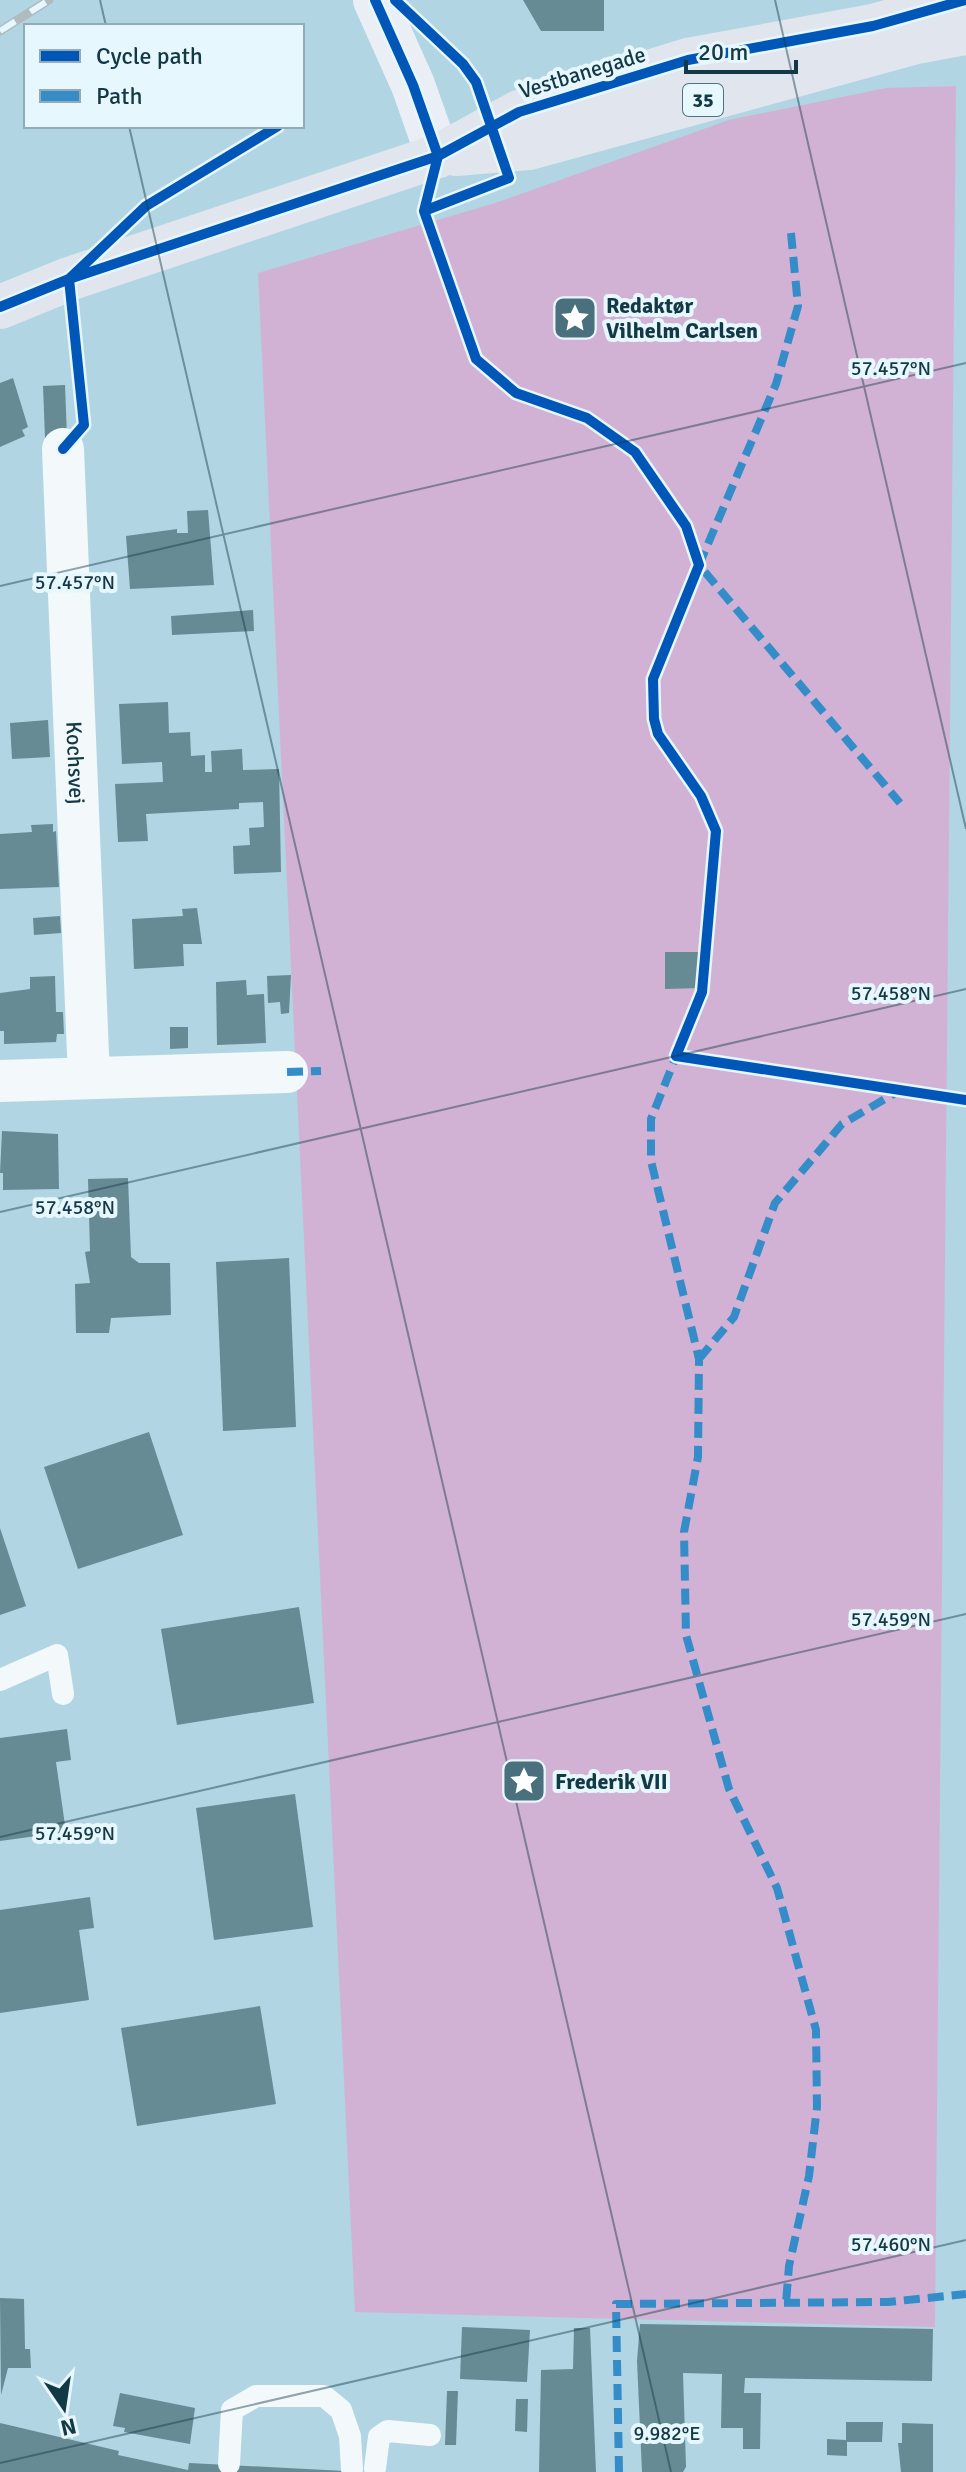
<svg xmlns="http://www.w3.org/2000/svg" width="966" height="2472" font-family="Signika,sans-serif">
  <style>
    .green { fill: #d2b2d4 }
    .building { fill: #668b94 }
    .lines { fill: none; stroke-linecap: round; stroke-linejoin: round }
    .lane { stroke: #f3f9fb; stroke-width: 22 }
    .street { stroke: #f3f9fb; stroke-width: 42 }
    .secondary { stroke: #eaeff5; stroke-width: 44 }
    .primary { stroke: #e1e6ee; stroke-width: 44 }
    .rail-casing { stroke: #b0bbbe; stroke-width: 9 }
    .rail { stroke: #e7f7fe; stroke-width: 6; stroke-dasharray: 18; stroke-linecap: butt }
    .quiet { stroke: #348dc9; stroke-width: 8; stroke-dasharray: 16 8; stroke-linecap: butt }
    .cycleway-casing { stroke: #e7f7fe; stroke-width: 15 }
    .cycleway { stroke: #0057b8; stroke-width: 10 }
    .ticks { fill: none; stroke: #143946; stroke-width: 2; stroke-opacity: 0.45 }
    .labels { text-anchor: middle; stroke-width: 8; stroke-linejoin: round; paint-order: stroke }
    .shield { fill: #e7f7fe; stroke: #53727d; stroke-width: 2 }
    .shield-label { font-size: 20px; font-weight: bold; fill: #143946 }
    .street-label { font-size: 22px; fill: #143946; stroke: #e7f7fe }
    .poi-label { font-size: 22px; font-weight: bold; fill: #143946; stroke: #e7f7fe; text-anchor: start }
    .ticks-label { font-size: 20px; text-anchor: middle; fill: #143946; stroke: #e7f7fe; stroke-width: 8; stroke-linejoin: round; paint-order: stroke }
  </style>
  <rect width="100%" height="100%" fill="#b1d5e3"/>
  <path class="green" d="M956,86L935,2327L355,2312L258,273L495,203L729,120L886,88Z"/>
  <path class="building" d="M523,0H604V31H541Z
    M13,378L28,427L22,430L25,436L0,447V383Z
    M65,385L67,437L45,438L43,386Z
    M208,510L214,585L130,589L126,536L177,529V533H188L187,511Z
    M253,610L254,631L172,635L171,616Z
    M168,702L169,733L190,732L191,756L205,755V772H212L211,751L242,749L243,770L279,769L281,872L234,874L233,846L250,845L249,828L264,827L263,802L239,803V809L146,814L148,841L118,842L115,784L163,782L162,762L122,764L119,704Z
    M48,720L50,757L12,759L10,723Z
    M53,824V832L56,831L59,887L0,889V834L32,832L31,825Z
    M197,908L202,944H183L184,966L134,969L132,919L183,916L182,909Z
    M60,916L61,933L34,935L33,918Z
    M665,952H702L701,988L665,989Z
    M291,975L289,1013L281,1014L280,1002L268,1003L267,976Z
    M55,976L56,1012H63L64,1034H57L56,1042L4,1044V1031H0V993L30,989V977Z
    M246,980L247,995L264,994L266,1043L217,1045L216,982Z
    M170,1027H188V1048L170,1049Z
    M2,1131L58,1134L59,1189L3,1190V1173H0Z
    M128,1178L131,1257L139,1263H170L171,1315L111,1318L109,1333H76L75,1284L90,1283L85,1252L90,1251L88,1179Z
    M289,1258L296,1427L223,1431L216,1262Z
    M149,1432L183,1535L78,1569L44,1467Z
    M0,1528L26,1606L0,1615Z
    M299,1607L314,1703L177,1725L161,1629Z
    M67,1729L71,1760L56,1762L66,1832L0,1841V1738Z
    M295,1794L313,1927L214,1940L196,1808Z
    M90,1897L94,1928L79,1930L89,2000L0,2013V1910Z
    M260,2006L276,2104L137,2126L121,2028Z
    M0,2298L24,2299L25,2349H30L31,2368H8L1,2395Z
    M640,2324L933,2329L932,2381L745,2378L744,2393H761L760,2449H743V2428H721L722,2374L683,2373L686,2467L683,2472H642L637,2361Z
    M462,2327L530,2330L527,2382L460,2379Z
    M574,2328H590L596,2472H539L541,2370L573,2369Z
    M447,2391H458L456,2445H445Z
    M120,2393L195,2408L190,2444L124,2432L125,2428L113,2426Z
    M516,2399H528L527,2432L515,2431Z
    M846,2422H883L882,2442H847V2456L827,2455V2439L846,2440Z
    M0,2423L119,2451L118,2455L188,2470L189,2463L364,2472H0Z
    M902,2423L933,2424V2472H901L898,2443H902Z"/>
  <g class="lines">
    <path class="lane" d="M0,1680L57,1655L63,1694
      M229,2464L232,2410L256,2396H324L341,2410L350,2436L352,2469
      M375,2468L379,2437L388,2431L430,2435"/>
    <g class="street">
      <path id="s1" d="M63,449L89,1078"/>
      <path d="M0,1081L287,1072"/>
    </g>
    <path class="secondary" d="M375,0L413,85L438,156"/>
    <path class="primary" d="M456,154L529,148L916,42L966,33
      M0,307L69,279L438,156L519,112L688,60L873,26L965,0"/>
    <g class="rail-casing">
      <path id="rail" d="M0,31L49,0"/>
    </g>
    <use href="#rail" class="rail"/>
    <path class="quiet" d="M791,233L798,306L776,384L699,565L900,803
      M679,1049L651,1119V1161L699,1359L698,1457L684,1532L686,1635L729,1789L777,1888L816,2030L817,2107L809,2176L789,2266L786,2303
      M287,1072L321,1071
      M699,1359L734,1317L775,1203L842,1124L897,1092
      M619,2472L616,2304L888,2302L966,2294"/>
    <g class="cycleway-casing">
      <path id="cycleway" d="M375,0L413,85L438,156
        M395,0L463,64L476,82L509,178L424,211
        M438,156L424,211L476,359L516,393L587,418L635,452L686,526L699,565L653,679L654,719L658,734L701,796L716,831L702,992L676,1056L966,1100
        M0,307L69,279L438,156L519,112L688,60L873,26L965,0
        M63,449L84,425L69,279L146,206L278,126"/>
    </g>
    <use href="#cycleway" class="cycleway"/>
  </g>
  <path class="ticks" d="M100,0L106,26M775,0L966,829M129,126L671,2472M0,586L966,363M0,1212L966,989M0,1837L966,1614M0,2463L966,2240"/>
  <defs>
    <g id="sight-square" transform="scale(2.3)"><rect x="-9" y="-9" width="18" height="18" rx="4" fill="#4b707d" stroke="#e7f7fe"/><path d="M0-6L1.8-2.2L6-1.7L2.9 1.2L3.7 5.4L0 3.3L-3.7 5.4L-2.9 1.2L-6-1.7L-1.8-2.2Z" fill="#fff"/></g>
  </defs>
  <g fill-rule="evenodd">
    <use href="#sight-square" x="575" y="318"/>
    <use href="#sight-square" x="524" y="1781"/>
  </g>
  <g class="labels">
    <rect class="shield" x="683" y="84" width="40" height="32" rx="6"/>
    <g class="shield-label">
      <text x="703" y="107">35</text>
    </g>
    <g class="street-label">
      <text transform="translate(582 72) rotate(-17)" y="8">Vestbanegade</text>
      <text dy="8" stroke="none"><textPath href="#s1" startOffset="314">Kochsvej</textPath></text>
    </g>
    <g class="poi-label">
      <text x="606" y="313">Redaktør<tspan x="606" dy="25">Vilhelm Carlsen</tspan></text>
      <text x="555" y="1789">Frederik VII</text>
    </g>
  </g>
  <g class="ticks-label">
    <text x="891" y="375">57.457°N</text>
    <text x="75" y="589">57.457°N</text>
    <text x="891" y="1000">57.458°N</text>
    <text x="75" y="1214">57.458°N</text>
    <text x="891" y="1626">57.459°N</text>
    <text x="75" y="1840">57.459°N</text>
    <text x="891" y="2251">57.460°N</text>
    <text x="667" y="2440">9.982°E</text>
  </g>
  <rect x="24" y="24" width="280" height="104" fill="#e7f7fe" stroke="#93abb4" stroke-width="2"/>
  <rect x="40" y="50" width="40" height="12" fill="#0057b8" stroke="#93abb4" stroke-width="2"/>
  <text x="96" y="64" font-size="24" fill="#143946">Cycle path</text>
  <rect x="40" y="90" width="40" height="12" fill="#348dc9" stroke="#93abb4" stroke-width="2"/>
  <text x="96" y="104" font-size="24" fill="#143946">Path</text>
  <g transform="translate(64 2408) rotate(167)" stroke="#e7f7fe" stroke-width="6" paint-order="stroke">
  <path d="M0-6L14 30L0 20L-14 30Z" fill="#143946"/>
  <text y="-12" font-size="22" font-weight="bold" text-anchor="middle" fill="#143946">N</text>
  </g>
  <path d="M686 60v12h110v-12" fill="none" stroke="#143946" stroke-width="4"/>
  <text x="698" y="60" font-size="24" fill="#143946" stroke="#e7f7fe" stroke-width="6" paint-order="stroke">20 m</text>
</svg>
